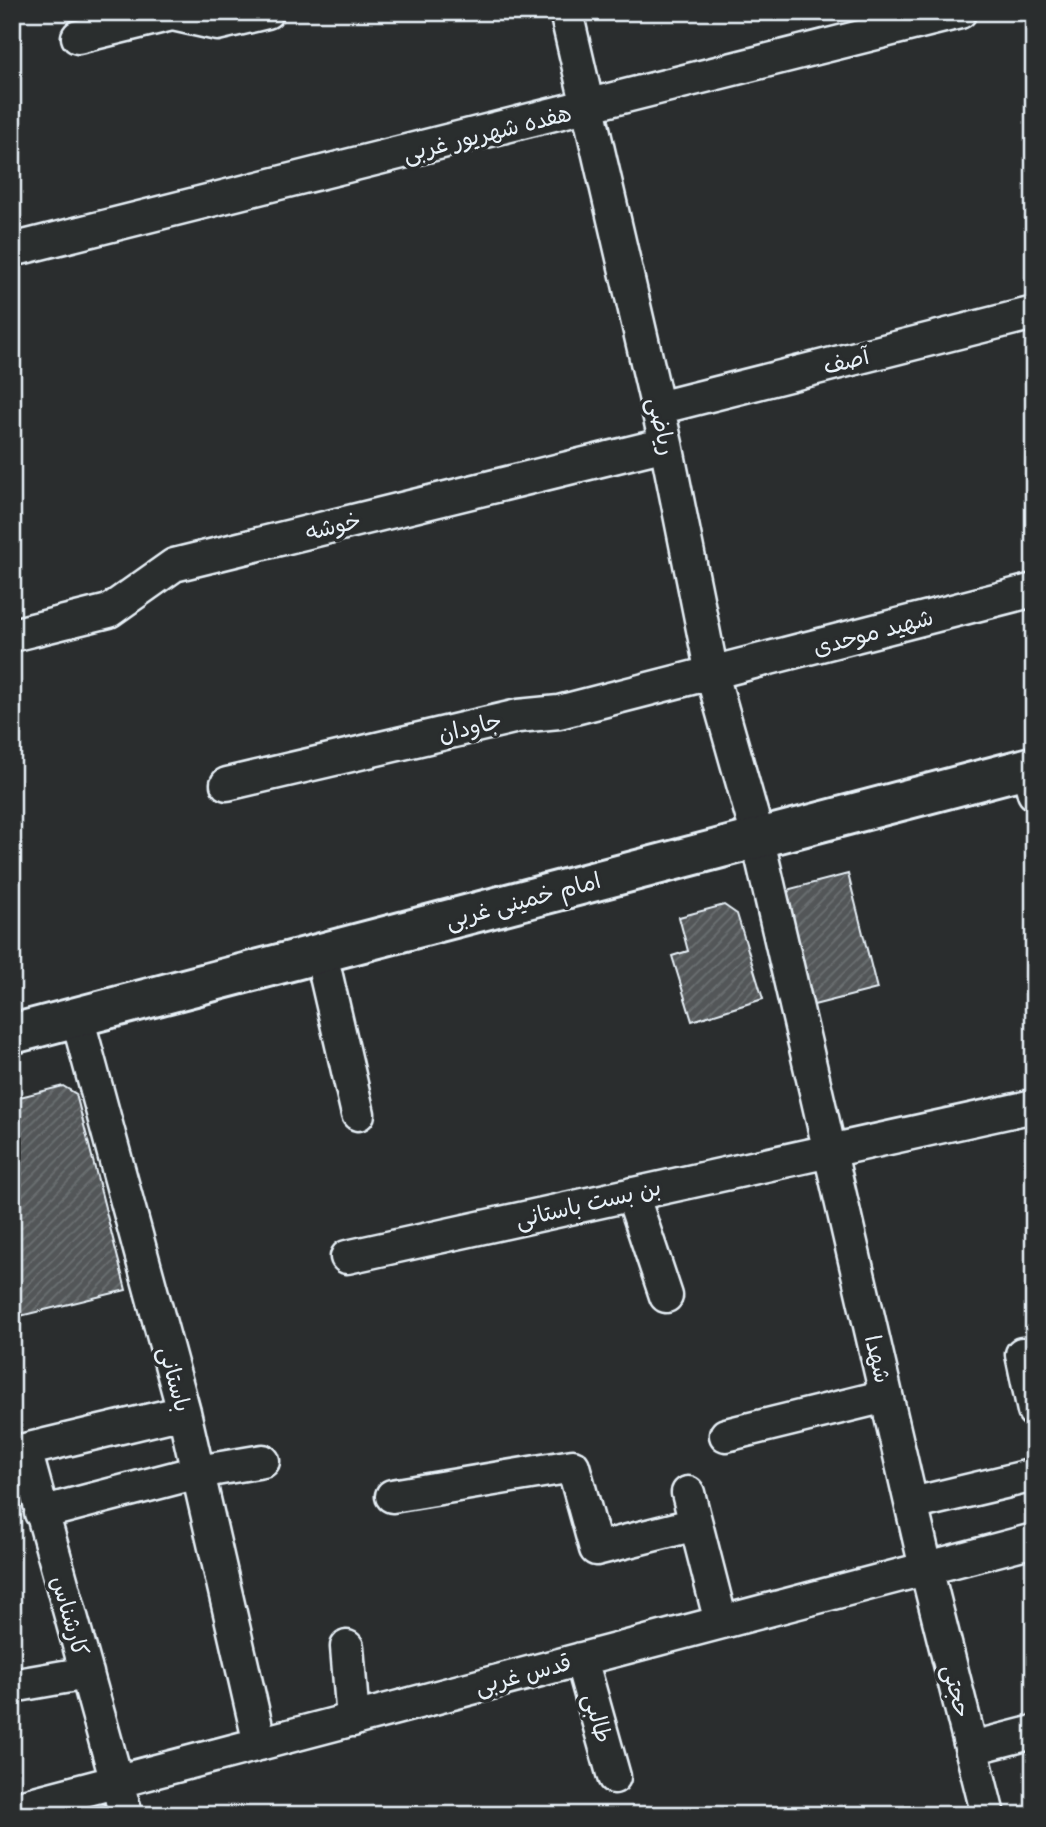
<svg xmlns="http://www.w3.org/2000/svg" width="1046" height="1827" font-family="Mynerve,'Playpen Sans Arabic',sans-serif">
  <style>
    .building { fill: url(#building-hatch); stroke: #e8f1f8; stroke-width: 2 }
    .lines { fill: none; stroke-linecap: round; stroke-linejoin: round }
    .minor-casing { stroke: #e8f1f8; stroke-width: 37 }
    .major-casing { stroke: #e8f1f8; stroke-width: 44 }
    .minor { stroke: #2a2d2e; stroke-width: 32 }
    .major { stroke: #2a2d2e; stroke-width: 38 }
    .labels { text-anchor: middle; stroke-width: 7; stroke-linejoin: round; paint-order: stroke }
    .street-label { font-size: 23px; fill: #e8f1f8; stroke: #2a2d2e }
  </style>
  <defs>
    <pattern id="building-hatch" width="6" height="6" patternUnits="userSpaceOnUse" patternTransform="scale(1.75)"><rect width="6" height="6" fill="#535759"/><path d="M-1 1l2-2M0 6l6-6M5 7l2-2" fill="none" stroke="#6c7072"/></pattern>
  </defs>
  <rect width="100%" height="100%" fill="#2a2d2e"/>
  <filter id="ink" filterUnits="userSpaceOnUse"><feTurbulence type="fractalNoise" baseFrequency=".0143" numOctaves="2"/><feDisplacementMap in="SourceGraphic" scale="14" xChannelSelector="R" yChannelSelector="G"/><feConvolveMatrix kernelMatrix="1 2 1 2 8 2 1 2 1" color-interpolation-filters="sRGB"/></filter>
  <g filter="url(#ink)">
    <path class="building" d="M848,874L877,989L806,1007L780,907L790,889Z
      M724,905L737,914L763,999L692,1021L672,956L688,951L679,917Z
      M63,1086L76,1094L126,1290L12,1318V1099Z"/>
    <g class="lines">
      <g class="minor-casing">
        <path id="minor" d="M566,12L666,444L712,674L754,823L926,1568L988,1815
          M78,37L172,14L217,24L267,12
          M12,250L960,12
          M658,408L1034,313
          M12,635L109,611L174,565L666,444
          M1027,768L1034,793
          M227,784L518,716L559,712L1034,590
          M321,954L358,1114
          M77,1017L184,1412L260,1744
          M632,1194L666,1296
          M347,1257L1034,1106
          M1022,1354L1034,1411
          M726,1435L886,1396
          M25,1450L126,1815
          M12,1453L184,1412
          M688,1493L721,1622
          M392,1496L573,1466L596,1549L696,1524
          M912,1504L1034,1475
          M41,1513L198,1472L263,1461
          M347,1647L353,1720
          M581,1659L614,1777
          M12,1686L87,1673
          M972,1748L1034,1732
          M12,1809L1034,1540"/>
      </g>
      <g class="major-casing">
        <path id="major" d="M12,1034L1034,766"/>
      </g>
      <use href="#minor" class="minor"/>
      <use href="#major" class="major"/>
    </g>
  </g>
  <g class="labels">
    <g class="street-label">
      <text transform="translate(487 133) rotate(-14)" y="8">هفده شهریور غربی</text>
      <text transform="translate(846 361) rotate(-14)" y="8">آصف</text>
      <text transform="translate(662 426) rotate(77)" y="8">ریاضی</text>
      <text transform="translate(333 526) rotate(-14)" y="8">خوشه</text>
      <text transform="translate(873 632) rotate(-15)" y="8">شهید موحدی</text>
      <text transform="translate(470 727) rotate(-13)" y="8">جاودان</text>
      <text transform="translate(523 900) rotate(-15)" y="8">امام خمینی غربی</text>
      <text transform="translate(588 1203) rotate(-13)" y="8">بن بست باستانی</text>
      <text transform="translate(878 1359) rotate(77)" y="8">شهدا</text>
      <text transform="translate(175 1379) rotate(75)" y="8">باستانی</text>
      <text transform="translate(70 1616) rotate(74)" y="8">کارشناس</text>
      <text transform="translate(523 1674) rotate(-15)" y="8">قدس غربی</text>
      <text transform="translate(957 1691) rotate(76)" y="8">حجتی</text>
      <text transform="translate(598 1718) rotate(74)" y="8">طالبی</text>
    </g>
  </g>
  <rect width="1046" height="1827" fill="none" stroke="#2a2d2e" stroke-width="42"/>
  <rect x="21" y="21" width="1004" height="1785" fill="none" stroke="#e8f1f8" stroke-width="2.5" filter="url(#ink)"/>
</svg>
